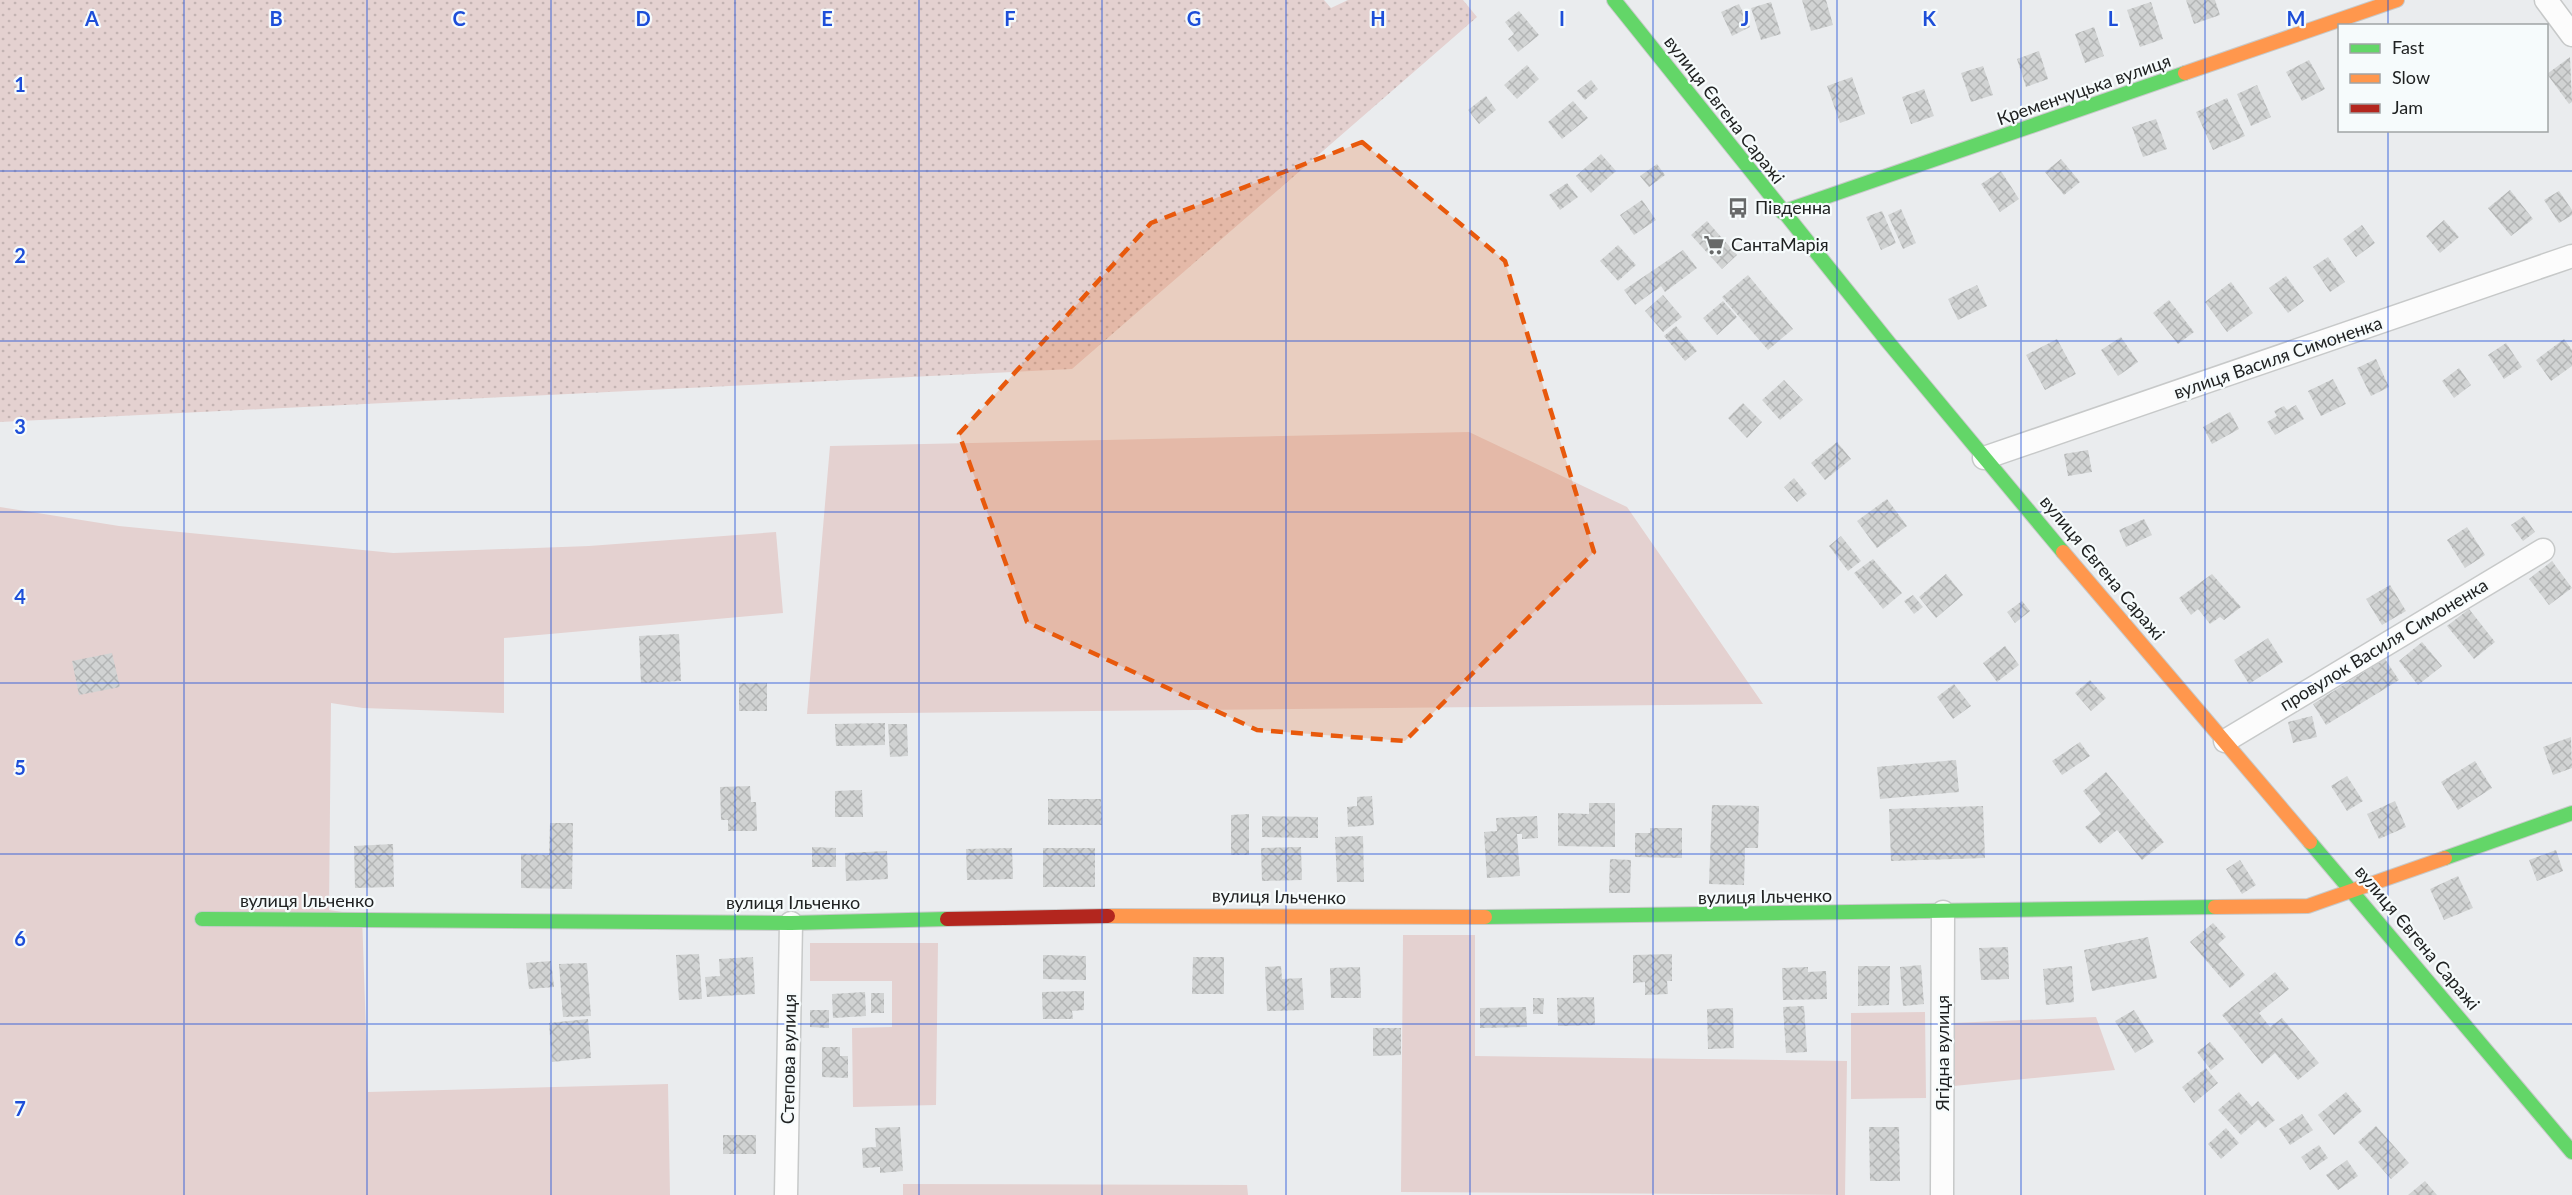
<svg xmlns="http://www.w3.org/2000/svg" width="2572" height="1195" font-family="Lato,sans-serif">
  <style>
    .grass { fill: url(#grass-dots) }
    .green { fill: #e4d1d0 }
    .building { fill: url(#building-cross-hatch) }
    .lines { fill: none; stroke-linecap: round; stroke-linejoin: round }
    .street-casing { stroke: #c7c9c9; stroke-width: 25 }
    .fast-casing { stroke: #c7c9c9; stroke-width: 16 }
    .slow-casing { stroke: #c7c9c9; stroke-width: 16 }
    .jam-casing { stroke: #c7c9c9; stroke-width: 16 }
    .street { stroke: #fcfcfc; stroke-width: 22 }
    .fast { stroke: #63d668; stroke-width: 14 }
    .slow { stroke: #ff974d; stroke-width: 14 }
    .jam { stroke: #b3261e; stroke-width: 14 }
    .marked { fill: #e8590c; fill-opacity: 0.2; stroke: #e8590c; stroke-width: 4.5; stroke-dasharray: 12 8; stroke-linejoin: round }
    .grid { fill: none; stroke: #1d4ed8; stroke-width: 1.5; stroke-opacity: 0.55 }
    .labels { text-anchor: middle; stroke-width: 4.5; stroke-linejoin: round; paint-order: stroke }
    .street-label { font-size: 18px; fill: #202222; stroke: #f6fbfc }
    .poi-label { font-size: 18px; fill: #202222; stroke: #f6fbfc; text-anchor: start }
    .grid-label { font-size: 20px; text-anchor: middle; font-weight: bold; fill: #1d4ed8; stroke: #f6fbfc; stroke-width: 4.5; stroke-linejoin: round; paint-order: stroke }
  </style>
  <defs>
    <pattern id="grass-dots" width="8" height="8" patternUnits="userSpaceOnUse" patternTransform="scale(1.5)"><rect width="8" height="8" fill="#e4d1d0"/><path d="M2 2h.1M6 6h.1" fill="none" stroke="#c3b3b2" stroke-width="1.8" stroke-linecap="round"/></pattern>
    <pattern id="building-cross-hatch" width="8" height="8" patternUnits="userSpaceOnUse" patternTransform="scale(1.5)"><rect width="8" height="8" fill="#d1d3d3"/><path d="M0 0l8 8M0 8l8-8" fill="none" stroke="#b3b5b5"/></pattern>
  </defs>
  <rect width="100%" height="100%" fill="#eaecee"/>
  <path class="grass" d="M0,0H1324L1331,8L1348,0H1463L1477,17L1072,369L0,422Z"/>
  <path class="green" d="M1469,432L1627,507L1763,704L807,714L830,446Z
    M0,507L119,526L393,553L589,546L776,532L783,613L504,638V713L363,708L331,703L329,910L362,915L368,1092L668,1084L670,1195H0Z
    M1403,935H1475V1056L1847,1061L1845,1195L1401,1192Z
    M810,943H938L936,1105L853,1107L852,1028L892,1027V981H810Z
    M1925,1012L1926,1098L1851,1099V1013Z
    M2096,1017L2115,1070L1954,1086L1952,1023Z
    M903,1184L1247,1185L1248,1195H903Z"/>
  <path class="building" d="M1802,0H1826L1833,25L1811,31Z
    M2186,0H2215L2220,15L2194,24Z
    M1771,2L1781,34L1761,40L1751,8Z
    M2151,2L2163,39L2140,47L2127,10Z
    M1739,4L1750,27L1732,36L1721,12Z
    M1519,11L1539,35L1518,52L1508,39L1514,34L1505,22Z
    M2094,27L2104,56L2085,63L2075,34Z
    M2039,51L2048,79L2026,87L2017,59Z
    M2570,57L2572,102L2569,104L2547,74Z
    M2309,60L2325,89L2302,101L2286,72Z
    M1527,65L1539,79L1517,99L1504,85Z
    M1983,66L1993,95L1971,102L1961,73Z
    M1852,77L1865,114L1840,123L1827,86Z
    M1591,80L1598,89L1585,100L1577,91Z
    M2257,85L2271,117L2251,126L2237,94Z
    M1924,89L1934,116L1911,124L1902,97Z
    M1486,96L1496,110L1479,124L1468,110Z
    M2227,98L2245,136L2213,150L2196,112Z
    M1573,101L1588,118L1562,139L1548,122Z
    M2156,119L2167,149L2143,157L2132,127Z
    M1601,154L1616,171L1591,193L1576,176Z
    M2061,159L2080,182L2064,195L2045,172Z
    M1657,164L1665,175L1649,187L1640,176Z
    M2001,171L2019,199L2000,212L1981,184Z
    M1567,183L1578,197L1560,210L1549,195Z
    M2510,190L2533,219L2511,236L2488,208Z
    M2559,191L2572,210V215L2559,223L2544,200Z
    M1642,200L1656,220L1634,235L1620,215Z
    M1901,209L1916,243L1903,249L1888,215Z
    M1882,211L1896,243L1881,250L1866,217Z
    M2444,220L2459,237L2440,253L2426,236Z
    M1707,221L1737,255L1722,269L1691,235Z
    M2362,225L2375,243L2356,257L2343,239Z
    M1618,245L1636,265L1618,281L1600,261Z
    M1683,250L1697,268L1665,292L1661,286L1635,305L1624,290Z
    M2328,257L2345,282L2330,292L2313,267Z
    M1748,275L1793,329L1768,350L1722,297Z
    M2286,276L2304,301L2288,313L2269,288Z
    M2231,282L2253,313L2227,332L2205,302Z
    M1977,285L1987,306L1958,320L1948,299Z
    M1663,295L1682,317L1663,332L1645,311Z
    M2169,300L2194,332L2178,344L2153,313Z
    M1723,301L1737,317L1717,335L1703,318Z
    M1676,326L1697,351L1685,361L1664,336Z
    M2121,337L2138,362L2118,376L2101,350Z
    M2057,339L2076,374L2045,390L2026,355Z
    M2564,339L2572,350V366L2551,381L2536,360Z
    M2506,343L2522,367L2504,379L2488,355Z
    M2376,359L2389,387L2371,396L2357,368Z
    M2459,368L2471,385L2454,398L2442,381Z
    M2333,379L2346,404L2321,416L2308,391Z
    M1784,380L1803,400L1780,420L1762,400Z
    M1743,403L1762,422L1747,438L1728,418Z
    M2296,405L2304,419L2275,435L2267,422L2277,416L2274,411L2284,406L2287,410Z
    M2230,412L2239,429L2212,444L2203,427Z
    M1837,442L1851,459L1825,480L1811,463Z
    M2088,450L2092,472L2068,476L2064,454Z
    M1794,478L1807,494L1797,502L1784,487Z
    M1887,499L1907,526L1877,548L1857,521Z
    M2524,516L2535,532L2523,541L2511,525Z
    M2144,519L2152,535L2126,547L2119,530Z
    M2467,527L2485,555L2465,568L2447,540Z
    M1841,536L1861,561L1848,571L1829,546Z
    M1873,559L1902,593L1883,609L1854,573Z
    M2552,561L2572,588L2549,605L2529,579Z
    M1946,574L1963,595L1936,618L1919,597Z
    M2212,574L2241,607L2224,620L2220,617L2210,624L2198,609L2191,615L2179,598Z
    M2390,585L2406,611L2382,625L2366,599Z
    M1913,595L1923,607L1914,614L1904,601Z
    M2022,601L2030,611L2015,623L2007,612Z
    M2469,609L2495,642L2474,659L2447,626Z
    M679,634L681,681L641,683L639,636Z
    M2268,638L2283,662L2249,684L2234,660Z
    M2422,642L2442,666L2418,685L2399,661Z
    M2005,646L2019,665L1997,682L1983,663Z
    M112,653L120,687L79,695L72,661Z
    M2385,659L2399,680L2326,725L2313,704Z
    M2090,680L2106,698L2091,711L2075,693Z
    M739,683H767V711H739Z
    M1954,684L1971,706L1953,719L1937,697Z
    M2312,716L2317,737L2293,743L2288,722Z
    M885,723V745L836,746L835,724Z
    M888,724H907L908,756L890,757Z
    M2571,737L2572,768L2553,775L2543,747Z
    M2080,742L2090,756L2062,775L2052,761Z
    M1956,760L1959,792L1880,799L1877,767Z
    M2475,761L2492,788L2458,810L2441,782Z
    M2106,772L2164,842L2142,860L2117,830L2100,844L2085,827L2101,814L2083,791Z
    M2347,776L2363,801L2347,811L2331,786Z
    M750,786L751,802H756L757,831H728V820H721L720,787Z
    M862,790L863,817H835V791Z
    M1372,796L1374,825L1348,827L1347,807L1357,806V797Z
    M1048,799H1101L1102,825H1048Z
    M2395,801L2406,827L2379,839L2367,814Z
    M1589,803H1615V847L1558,846V813L1589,814Z
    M1712,805L1759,806L1758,848H1745L1744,885L1709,884Z
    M1983,806L1985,858L1891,861L1889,809Z
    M1249,814V855H1231V815Z
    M1262,816L1318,817V838L1262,837Z
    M1537,816L1538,838L1522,839V834H1517L1520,876L1487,878L1484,832L1497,831L1496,818Z
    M550,823H573L572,889L521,888V854L549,855Z
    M1650,828H1682V858L1635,857V833H1650Z
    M1363,836L1364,882H1337L1335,837Z
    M393,844L394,887L355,888L354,846Z
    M812,847L836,848V867H812Z
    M1301,847L1302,880L1262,881L1261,848Z
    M1012,848L1013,879L967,880L966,849Z
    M1043,848H1095V887H1043Z
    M2556,850L2563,871L2537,881L2529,860Z
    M887,851L888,879L846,881L845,853Z
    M1610,859L1631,860L1630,893H1609Z
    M2240,860L2256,885L2242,894L2226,869Z
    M2458,876L2473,908L2444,920L2430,889Z
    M2213,923L2226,937L2218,944L2245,975L2230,988L2190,942Z
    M2148,937L2157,978L2092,991L2084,950Z
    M2008,947L2009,979L1981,980L1979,948Z
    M699,954L702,999L679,1000L676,955Z
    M1672,954V981H1667L1668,994L1645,995V982L1633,983V955Z
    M1043,955L1086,956V980L1043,979Z
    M753,957L755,994L707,997L705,977L720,976L719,959Z
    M1193,957H1224V994H1192Z
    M551,961L554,987L529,989L526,963Z
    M587,963L591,1016L563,1017L559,964Z
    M1921,965L1924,1004L1903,1006L1900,967Z
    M1281,966L1282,979L1302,978L1304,1010L1267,1011L1265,967Z
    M1858,966H1890L1889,1005L1858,1006Z
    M2072,966L2074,1002L2046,1005L2043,969Z
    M1360,967L1361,998H1331L1330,968Z
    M1808,967V972L1826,971L1827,999L1783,1000L1782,968Z
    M2275,972L2289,989L2259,1013L2270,1027L2282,1018L2319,1063L2298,1080L2275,1053L2262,1064L2222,1015Z
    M1084,991V1010L1072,1011L1073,1019H1043L1042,992Z
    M865,992L866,1016L833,1018L832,994Z
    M871,993H884V1013H871Z
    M1594,997L1595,1025L1558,1026L1557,998Z
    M1533,998H1544L1543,1014H1533Z
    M1804,1006L1807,1052L1786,1053L1783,1007Z
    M1526,1007L1527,1027L1480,1028V1008Z
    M1733,1008L1734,1048L1708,1049L1707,1009Z
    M810,1010H829V1028L810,1027Z
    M2134,1010L2154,1042L2135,1053L2115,1021Z
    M588,1019L591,1058L552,1062L549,1023Z
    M1373,1028H1401V1055L1373,1056Z
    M2210,1042L2224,1059L2211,1070L2197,1052Z
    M822,1047H840V1056H848V1078L822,1077Z
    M2206,1068L2218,1083L2194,1103L2182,1087Z
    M2239,1092L2252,1107L2258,1101L2275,1120L2265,1128L2258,1120L2241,1135L2218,1110Z
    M2346,1092L2362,1111L2334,1135L2318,1115Z
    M2302,1114L2313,1130L2290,1145L2279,1129Z
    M2376,1126L2409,1163L2391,1179L2358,1142Z
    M900,1127L903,1171L880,1173V1167L863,1168L862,1148L876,1147L875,1128Z
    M1869,1127H1899L1900,1181H1870Z
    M2226,1128L2239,1143L2221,1159L2208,1144Z
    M723,1135H756V1154H723Z
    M2319,1145L2328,1158L2310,1170L2301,1157Z
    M2347,1160L2358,1176L2338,1190L2326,1175Z
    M2425,1181L2437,1195H2408Z"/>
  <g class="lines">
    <g class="street-casing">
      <path id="street" d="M2546,0L2572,35
        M1984,458L2572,256
        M2225,741L2543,550
        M786,1195L791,923
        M1942,1195L1943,912"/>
    </g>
    <g class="fast-casing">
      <path id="fast" d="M1614,0L1889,343L2063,552
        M1782,212L2185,73
        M2310,842L2572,1152
        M2445,858L2572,813
        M1485,917L2215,907
        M202,919L791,923L947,919"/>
    </g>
    <g class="slow-casing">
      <path id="slow" d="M2185,73L2397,0
        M2063,552L2310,842
        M2215,907L2308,906L2445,858
        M1108,916L1485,917"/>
    </g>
    <g class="jam-casing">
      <path id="jam" d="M947,919L1108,916"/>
    </g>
    <use href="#street" class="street"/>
    <use href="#fast" class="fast"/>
    <use href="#slow" class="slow"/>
    <use href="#jam" class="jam"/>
  </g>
  <path class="marked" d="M1362,142L1505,261L1594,552L1405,741L1257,730L1027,622L959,434L1151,223Z"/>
  <path class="grid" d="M184,0V1195M367,0V1195M551,0V1195M735,0V1195M919,0V1195M1102,0V1195M1286,0V1195M1470,0V1195M1653,0V1195M1837,0V1195M2021,0V1195M2205,0V1195M2388,0V26M2388,130V1195M0,171H2572M0,341H2572M0,512H2572M0,683H2572M0,854H2572M0,1024H2572"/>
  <defs>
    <g id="bus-bare" transform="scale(1.62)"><path d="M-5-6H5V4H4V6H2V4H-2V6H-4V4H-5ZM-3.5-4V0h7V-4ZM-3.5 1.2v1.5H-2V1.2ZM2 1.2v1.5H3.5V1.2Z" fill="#676969" stroke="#f6fbfc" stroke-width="2.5" paint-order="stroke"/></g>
    <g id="supermarket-bare" transform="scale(1.62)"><path d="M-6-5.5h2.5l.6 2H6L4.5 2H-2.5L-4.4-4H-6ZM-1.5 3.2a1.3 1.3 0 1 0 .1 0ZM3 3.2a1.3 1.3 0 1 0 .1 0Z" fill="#676969" stroke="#f6fbfc" stroke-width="2.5" paint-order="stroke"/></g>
  </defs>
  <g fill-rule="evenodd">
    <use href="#bus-bare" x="1738" y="208"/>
    <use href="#supermarket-bare" x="1714" y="245"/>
  </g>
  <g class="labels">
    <g class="street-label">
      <text transform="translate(2084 90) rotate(-19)" y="6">Кременчуцька вулиця</text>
      <text transform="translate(1724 110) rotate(52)" y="6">вулиця Євгена Саражі</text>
      <text transform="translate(2278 358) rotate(-19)" y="6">вулиця Василя Симоненка</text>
      <text transform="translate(2102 568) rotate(50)" y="6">вулиця Євгена Саражі</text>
      <text transform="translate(2384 645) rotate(-31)" y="6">провулок Василя Симоненка</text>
      <text transform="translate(1279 897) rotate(1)" y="6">вулиця Ільченко</text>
      <text transform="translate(1765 897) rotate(-1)" y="6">вулиця Ільченко</text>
      <text x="307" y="907">вулиця Ільченко</text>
      <text x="793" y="909">вулиця Ільченко</text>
      <text transform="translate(2417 938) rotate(50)" y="6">вулиця Євгена Саражі</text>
      <text transform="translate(1943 1053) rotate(-90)" y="6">Ягідна вулиця</text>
      <text transform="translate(789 1059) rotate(-89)" y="6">Степова вулиця</text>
    </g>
    <g class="poi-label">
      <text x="1755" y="214">Південна</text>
      <text x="1731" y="251">СантаМарія</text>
    </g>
  </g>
  <g class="grid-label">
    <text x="92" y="26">A</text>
    <text x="276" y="26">B</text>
    <text x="459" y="26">C</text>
    <text x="643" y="26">D</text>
    <text x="827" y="26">E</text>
    <text x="1010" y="26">F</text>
    <text x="1194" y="26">G</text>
    <text x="1378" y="26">H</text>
    <text x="1562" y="26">I</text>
    <text x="1745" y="26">J</text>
    <text x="1929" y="26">K</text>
    <text x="2113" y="26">L</text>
    <text x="2296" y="26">M</text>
    <text x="20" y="92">1</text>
    <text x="20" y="263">2</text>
    <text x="20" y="434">3</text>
    <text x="20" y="604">4</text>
    <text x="20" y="775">5</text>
    <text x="20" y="946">6</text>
    <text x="20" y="1116">7</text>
  </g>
  <rect x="2338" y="24" width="210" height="108" fill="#f6fbfc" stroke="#a0a4a5" stroke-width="1.5"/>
  <rect x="2350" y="44" width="30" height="9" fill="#63d668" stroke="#a0a4a5" stroke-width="1.5"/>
  <text x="2392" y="54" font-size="18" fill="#202222">Fast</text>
  <rect x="2350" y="74" width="30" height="9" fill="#ff974d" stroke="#a0a4a5" stroke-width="1.5"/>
  <text x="2392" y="84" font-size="18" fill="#202222">Slow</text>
  <rect x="2350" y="104" width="30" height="9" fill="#b3261e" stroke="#a0a4a5" stroke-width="1.5"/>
  <text x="2392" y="114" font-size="18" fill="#202222">Jam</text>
</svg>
